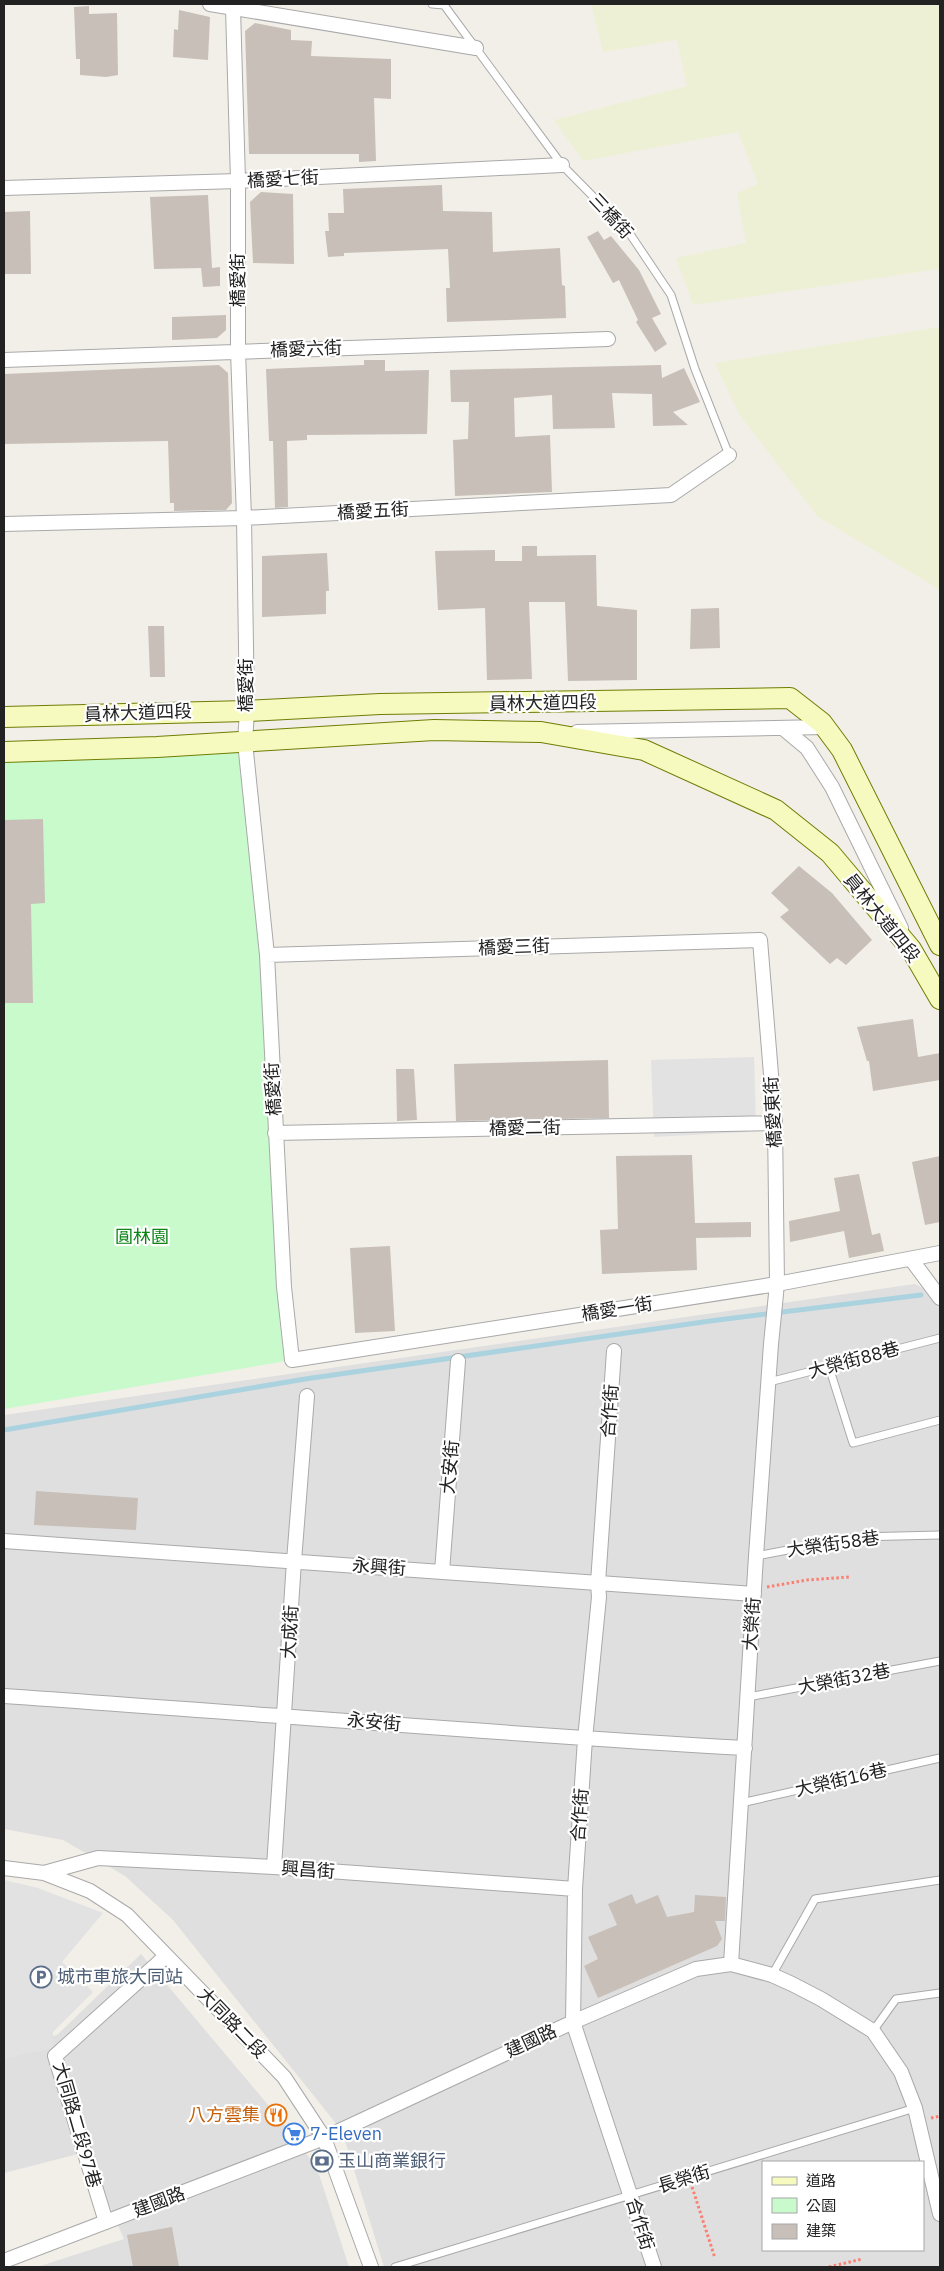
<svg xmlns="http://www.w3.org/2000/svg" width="944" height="2271" font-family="'IBM Plex Sans','Noto Sans TC',sans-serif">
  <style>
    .residential { fill: #e0dfdf; fill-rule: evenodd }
    .farmland { fill: #eef0d5 }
    .park { fill: #c8facc }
    .parking { fill: #e2e2e2 }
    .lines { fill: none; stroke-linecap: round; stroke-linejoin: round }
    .stream { stroke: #aad3df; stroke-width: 5 }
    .building { fill: #c7bfb8 }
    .lane-casing { stroke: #a9a9a9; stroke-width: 9 }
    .street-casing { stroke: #a9a9a9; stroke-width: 16 }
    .secondary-casing { stroke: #707d05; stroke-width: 22 }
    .path { stroke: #fa8072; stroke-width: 3; stroke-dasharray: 2.5 2.5; stroke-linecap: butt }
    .lane { stroke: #fff; stroke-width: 7 }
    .street { stroke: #fff; stroke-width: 14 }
    .secondary { stroke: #f7fabf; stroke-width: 20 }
    .labels { text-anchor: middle; stroke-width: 4.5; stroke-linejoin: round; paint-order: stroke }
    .street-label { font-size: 18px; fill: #222; stroke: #fff }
    .park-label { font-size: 18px; fill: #0c8416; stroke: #fff }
    .service-label { font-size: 18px; fill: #4e5e75; stroke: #fff; text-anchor: start }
    .food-label { font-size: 18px; fill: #c56008; stroke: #fff; text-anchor: end }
    .shop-label { font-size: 18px; fill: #366cbe; stroke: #fff; text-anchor: start }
  </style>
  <rect width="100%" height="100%" fill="#f2efe9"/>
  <path class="residential" d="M915,1284L940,1297V2267H384L342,2131L173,1920L125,1876L63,1840L4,1829V1415ZM763,2162H923V2250H763Z
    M141,1954L280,2119L317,2168L349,2267H37L124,2239L86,2152L4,2173V2049L57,2035Z"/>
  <path class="farmland" d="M591,4H940V269L693,305L676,258L746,243L737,193L758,184L738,132L583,161L554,120L687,86L677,40L603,52Z
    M940,327V590L818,517L739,414L715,363Z"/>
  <path class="park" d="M245,742L292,1360L4,1409V752Z"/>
  <path class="parking" d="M754,1057L756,1123L748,1132L654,1137L651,1060Z
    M4,1880L38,1888L103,1913L62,1962L93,1992L53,2032V2048L4,2059Z"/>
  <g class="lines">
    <path class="stream" d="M4,1430L305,1379L710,1321L921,1295"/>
  </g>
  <path class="building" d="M89,6V14L117,13L118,75L106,77L80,75V59H76L74,7Z
    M179,10L210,17L208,60L173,57L174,29L178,30Z
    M255,23L291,30V40L312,41L311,56L391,59V99L374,98L376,161L359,162V154H249L245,31Z
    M442,185L443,211L492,212L493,252L560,248L562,285L565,286L566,318L447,322L446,288H450L448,249L344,253V256L328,257L325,231H329L328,213H344L343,189Z
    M261,192L293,194L294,264L253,263L250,202Z
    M208,195L212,268L220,267V286L203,287L201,268L154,269L150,197Z
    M30,211L31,274H4V212Z
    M598,231L604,240L611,236L639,270L661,314L652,318L667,344L655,352L636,322L638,320L619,280L613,283L587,237Z
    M226,315V330L217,338L172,340V317Z
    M364,360H385V371L429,370L427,434L307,435V440L287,441L288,507L275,508L273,441H269L266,369L364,365Z
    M219,365L228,373L232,503L226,510L174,511V503H170L168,441L4,444V374Z
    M661,365L662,378L684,368L700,402L673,412L688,425L653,426L652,394L612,393L615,428L553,429L552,395L514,398L515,437L550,435L552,492L455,496L453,440L468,439L469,402H451L450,370Z
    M522,546H537V556L596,555L597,606L637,610V680L568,681L565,602H529L532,679L487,680L485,608L438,610L435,551L495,550V561H522Z
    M327,553L329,591H326V614L262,617V556Z
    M719,608L720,648L690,649L691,609Z
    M148,626H164L165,677H150Z
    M43,819L45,903L31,904L33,1003H4V820Z
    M799,866L832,893L872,940L846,965L837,958L830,964L780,917L789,910L771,893Z
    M913,1019L918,1057L940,1053V1080L873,1091L869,1061H867L857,1027Z
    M608,1060L609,1118L456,1121L454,1064Z
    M396,1069H414L417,1120L397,1121Z
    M692,1155L695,1223L751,1222V1237L696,1238L697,1270L602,1274L600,1230L618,1229L616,1156Z
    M940,1156V1222L925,1225L912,1162Z
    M859,1174L872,1235L880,1233L884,1251L849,1258L844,1231L790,1242L789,1221L840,1211L834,1178Z
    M390,1246L395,1331L355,1333L350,1248Z
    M36,1491L138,1498L136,1530L34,1525Z
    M632,1894L636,1904L658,1895L667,1917L694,1912L695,1895L726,1897L725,1921H715L722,1939L717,1946L598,1998L584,1966L598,1959L588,1937L617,1925L608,1904Z
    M172,2227L179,2267H133L127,2235Z"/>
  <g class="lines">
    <g class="lane-casing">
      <path id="lane" d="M432,4L444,5L562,165L630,234L671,295L695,369L729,455
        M829,1367L853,1443L940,1420
        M769,1382L940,1338
        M756,1556L856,1537L940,1535
        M748,1697L940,1661
        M741,1803L940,1758
        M772,1975L815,1899L940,1880
        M873,2031L896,1999L940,1993
        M395,2267L915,2108"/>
    </g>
    <g class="street-casing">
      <path id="street" d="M210,4L476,48
        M233,8L238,181V351L244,518L247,711L245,742L267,955L284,1287L292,1360L777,1284L940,1253
        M4,188L238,181L562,165
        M4,360L608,339
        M4,524L244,518L671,495L729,455
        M783,728L807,748L832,787L901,928
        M577,732L824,727
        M267,955L760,940L775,1123L777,1284L771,1344L756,1556L731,1964
        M275,1133L775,1123
        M911,1259L940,1298
        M614,1351L598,1583L599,1597L585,1739L575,1889L573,2022L654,2267
        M4,1541L754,1594
        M442,1572L458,1361
        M4,1696C251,1713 497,1734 745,1748
        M274,1867L294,1561L307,1396
        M4,1868L44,1873L90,1891L127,1915L284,2077L324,2138L371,2267
        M44,1873L98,1858L274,1867L575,1889
        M106,2222L55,2056L166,1956
        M4,2261L324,2138L573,2022L696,1969L731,1964L772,1975L792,1984L821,1999L873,2031L901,2072L915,2108L940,2214"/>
    </g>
    <g class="secondary-casing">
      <path id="secondary" d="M4,717L247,711L380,704L790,698L822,723L842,750L940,945
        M4,752L157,747L434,730L541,732L644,750L776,810L830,853L911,949L940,999"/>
    </g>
    <path class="path" d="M767,1587L807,1580L849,1577
      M931,2118L940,2116
      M692,2187L715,2258
      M829,2267L862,2259"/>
    <use href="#lane" class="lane"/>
    <use href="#street" class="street"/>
    <use href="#secondary" class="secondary"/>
  </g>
  <defs>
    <g id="parking-ring" transform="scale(1.125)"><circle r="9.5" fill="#fff" stroke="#5c6f8a" stroke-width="1.5"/><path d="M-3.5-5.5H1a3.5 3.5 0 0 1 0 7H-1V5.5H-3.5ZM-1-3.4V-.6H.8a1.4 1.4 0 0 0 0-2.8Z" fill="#5c6f8a"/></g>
    <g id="restaurant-ring" transform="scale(1.125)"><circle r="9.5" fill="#fff" stroke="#e8710a" stroke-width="1.5"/><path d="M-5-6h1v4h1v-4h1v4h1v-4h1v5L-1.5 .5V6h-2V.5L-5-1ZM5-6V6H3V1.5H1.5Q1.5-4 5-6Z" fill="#e8710a"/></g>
    <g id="supermarket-ring" transform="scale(1.125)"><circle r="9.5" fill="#fff" stroke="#3f7fe0" stroke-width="1.5"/><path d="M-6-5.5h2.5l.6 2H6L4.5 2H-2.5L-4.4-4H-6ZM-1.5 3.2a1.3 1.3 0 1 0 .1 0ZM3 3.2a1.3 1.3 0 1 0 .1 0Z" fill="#3f7fe0"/></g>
    <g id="bank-ring" transform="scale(1.125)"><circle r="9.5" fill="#fff" stroke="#5c6f8a" stroke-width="1.5"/><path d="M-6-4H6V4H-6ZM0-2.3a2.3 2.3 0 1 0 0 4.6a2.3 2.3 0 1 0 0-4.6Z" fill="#5c6f8a"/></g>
  </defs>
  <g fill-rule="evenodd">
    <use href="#parking-ring" x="41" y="1977"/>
    <use href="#restaurant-ring" x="276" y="2115"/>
    <use href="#supermarket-ring" x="294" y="2134"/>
    <use href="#bank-ring" x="322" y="2161"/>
  </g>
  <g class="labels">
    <g class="street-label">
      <text transform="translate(283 179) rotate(-3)" y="6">橋愛七街</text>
      <text transform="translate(611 216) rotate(47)" y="6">三橋街</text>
      <text transform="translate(238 280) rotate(-90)" y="6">橋愛街</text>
      <text transform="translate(306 349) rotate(-2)" y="6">橋愛六街</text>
      <text transform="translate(373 511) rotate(-3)" y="6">橋愛五街</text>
      <text transform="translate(246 685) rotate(-90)" y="6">橋愛街</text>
      <text transform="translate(543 703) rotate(-1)" y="6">員林大道四段</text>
      <text transform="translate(138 713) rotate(-2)" y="6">員林大道四段</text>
      <text transform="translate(882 918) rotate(51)" y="6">員林大道四段</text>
      <text transform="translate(514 947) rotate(-2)" y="6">橋愛三街</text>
      <text transform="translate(273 1089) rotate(-93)" y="6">橋愛街</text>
      <text transform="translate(773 1112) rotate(-93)" y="6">橋愛東街</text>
      <text transform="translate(525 1128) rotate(-1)" y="6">橋愛二街</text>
      <text transform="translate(617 1309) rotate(-9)" y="6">橋愛一街</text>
      <text transform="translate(854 1360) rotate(-15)" y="6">大榮街88巷</text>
      <text transform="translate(610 1411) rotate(-86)" y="6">合作街</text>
      <text transform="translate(450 1467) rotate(-85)" y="6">大安街</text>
      <text transform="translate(833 1544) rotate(-8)" y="6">大榮街58巷</text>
      <text transform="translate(379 1567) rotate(4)" y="6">永興街</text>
      <text transform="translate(752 1624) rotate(-86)" y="6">大榮街</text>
      <text transform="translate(290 1632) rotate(-87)" y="6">大成街</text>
      <text transform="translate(844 1679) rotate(-11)" y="6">大榮街32巷</text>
      <text transform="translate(374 1722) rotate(5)" y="6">永安街</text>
      <text transform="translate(841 1780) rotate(-13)" y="6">大榮街16巷</text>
      <text transform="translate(580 1815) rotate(-86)" y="6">合作街</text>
      <text transform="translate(308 1870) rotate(4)" y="6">興昌街</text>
      <text transform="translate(232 2023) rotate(46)" y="6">大同路二段</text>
      <text transform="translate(531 2041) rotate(-25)" y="6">建國路</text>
      <text transform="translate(77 2125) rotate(74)" y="6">大同路二段97巷</text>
      <text transform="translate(684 2179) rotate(-17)" y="6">長榮街</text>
      <text transform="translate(159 2202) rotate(-21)" y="6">建國路</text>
      <text transform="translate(640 2224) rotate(73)" y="6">合作街</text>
    </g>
    <g class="park-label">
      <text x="142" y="1243">圓林園</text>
    </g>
    <g class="service-label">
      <text x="57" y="1983">城市車旅大同站</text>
      <text x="338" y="2167">玉山商業銀行</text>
    </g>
    <g class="food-label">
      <text x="260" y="2121">八方雲集</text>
    </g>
    <g class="shop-label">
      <text x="310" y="2140">7-Eleven</text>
    </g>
  </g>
  <rect width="944" height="2271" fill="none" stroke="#222222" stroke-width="10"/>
  <rect x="762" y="2161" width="162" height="90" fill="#ffffff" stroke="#a7a7a7"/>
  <rect x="772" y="2177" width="25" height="8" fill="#f7fabf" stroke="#a7a7a7"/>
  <text x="806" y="2186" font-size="15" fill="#222222">道路</text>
  <rect x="772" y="2198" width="25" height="15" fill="#c8facc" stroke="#a7a7a7"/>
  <text x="806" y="2211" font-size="15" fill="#222222">公園</text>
  <rect x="772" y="2224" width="25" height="15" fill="#c7bfb8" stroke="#a7a7a7"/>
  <text x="806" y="2236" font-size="15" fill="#222222">建築</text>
</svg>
